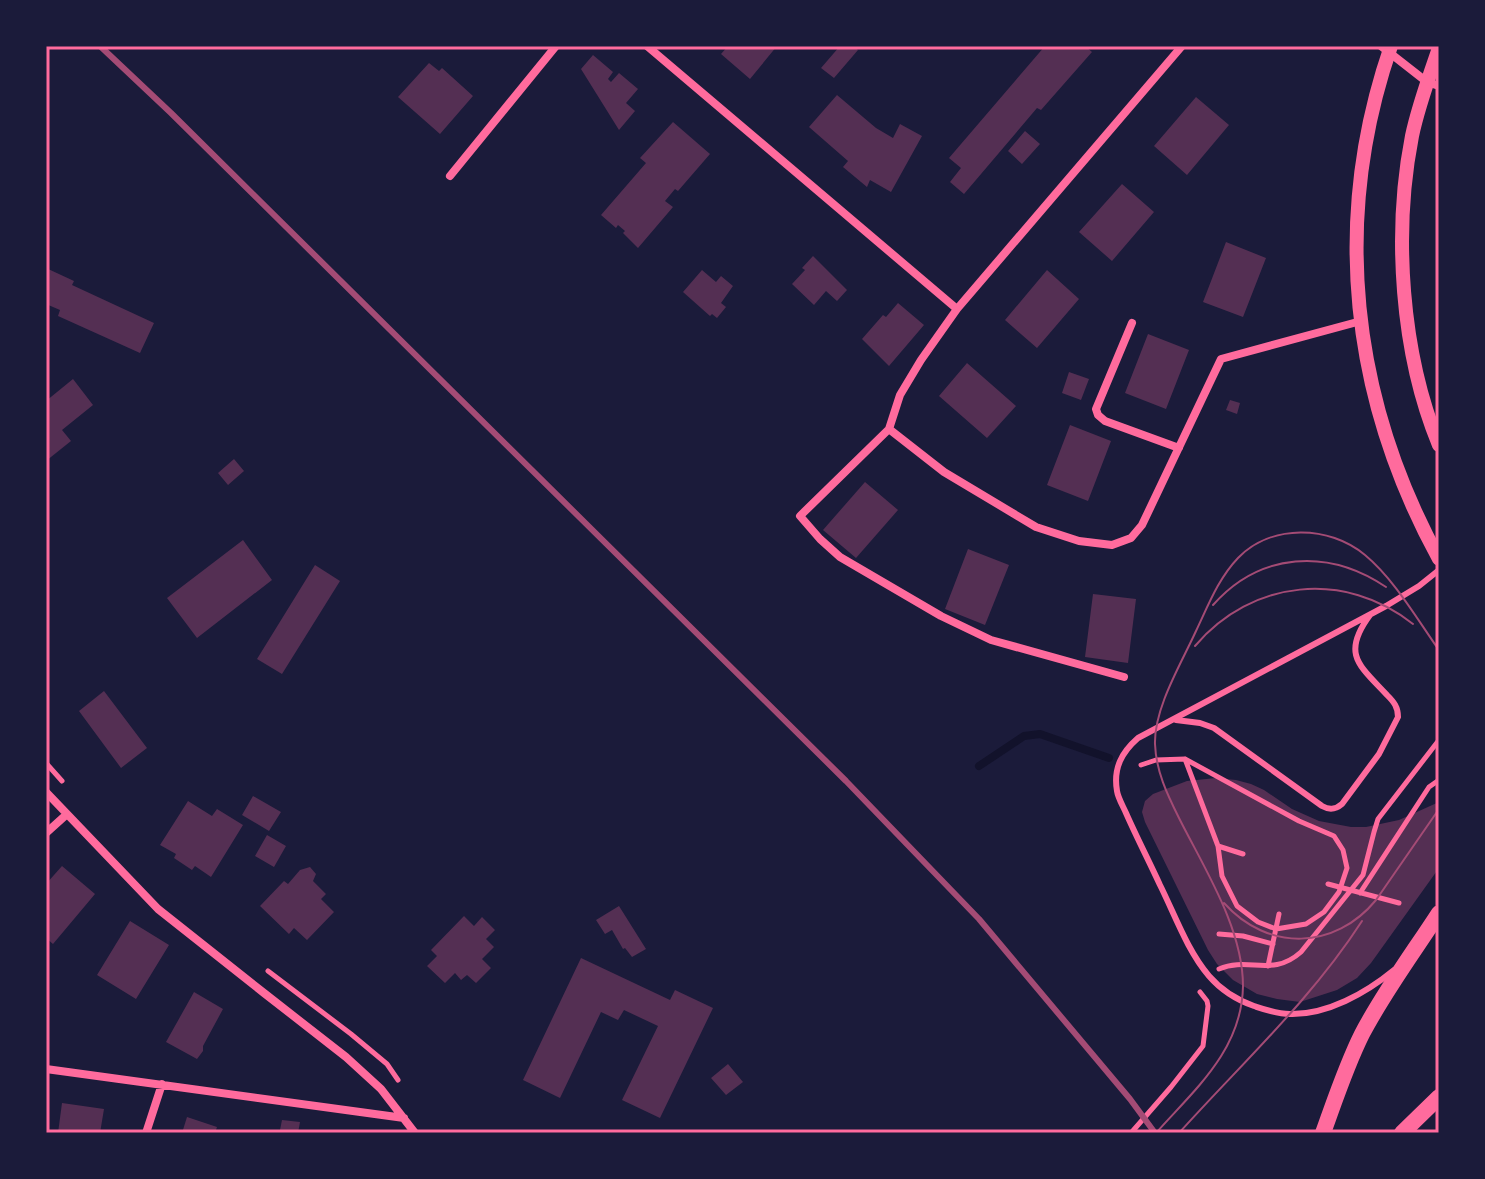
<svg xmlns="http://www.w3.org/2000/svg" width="1485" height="1179" font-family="Figtree,sans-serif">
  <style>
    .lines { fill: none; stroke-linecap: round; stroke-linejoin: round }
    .stream { stroke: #12122b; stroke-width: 8 }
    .building { fill: #542f53 }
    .path { stroke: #ff6b9d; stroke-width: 5 }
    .service { stroke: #ff6b9d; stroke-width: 6 }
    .minor { stroke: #ff6b9d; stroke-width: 8 }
    .tertiary { stroke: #ff6b9d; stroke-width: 14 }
    .secondary { stroke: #ff6b9d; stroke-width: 16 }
    .tram { stroke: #a44b75; stroke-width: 2 }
    .rail { stroke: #a44b75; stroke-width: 6 }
    .neatline { fill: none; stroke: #ff6b9d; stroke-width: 3 }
  </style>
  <rect width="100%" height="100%" fill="#1b1b3a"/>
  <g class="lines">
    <path class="stream" d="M979,766L1024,736L1040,734L1109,758"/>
  </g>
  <path class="building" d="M728,46H777L750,79L721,54Z
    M840,46H853L858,50L834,78L821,68Z
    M1045,46H1085L1092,52L1041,110L1037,108L964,194L950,182L961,168L949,158Z
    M593,55L613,72L608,79L611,82L619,73L638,89L626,103L635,111L619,130L581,69Z
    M429,63L439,71L442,68L473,96L440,134L398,97Z
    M837,95L876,128L893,138L900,124L922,136L891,192L870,180L867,187L843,167L848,161L809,127Z
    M1196,97L1229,125L1187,175L1154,146Z
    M673,122L710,154L678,191L675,189L665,201L673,207L638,248L623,233L625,231L618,225L616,228L601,215L646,163L640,158Z
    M1025,131L1040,144L1022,164L1008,151Z
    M1122,184L1154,212L1112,261L1079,232Z
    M1226,242L1266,258L1243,317L1203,302Z
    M813,256L847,290L837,301L826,291L814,305L792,284L805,270L802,268Z
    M46,268L74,281L72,285L154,323L140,353L58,316L60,310L46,304Z
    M702,270L716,282L721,276L733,286L721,303L726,307L717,318L712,314L710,316L683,292Z
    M1047,270L1079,299L1037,348L1005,320Z
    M898,303L924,325L889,366L862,339L883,315L886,317Z
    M1148,334L1189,350L1166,409L1125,393Z
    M967,363L1016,406L987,438L939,396Z
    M1069,372L1089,379L1081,400L1062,393Z
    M73,379L93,405L62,430L71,441L46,461V401Z
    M1230,400L1240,403L1237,414L1226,410Z
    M1070,425L1111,441L1088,501L1047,485Z
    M234,459L244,471L228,485L218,473Z
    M865,482L898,510L856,558L823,530Z
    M243,540L272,580L197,638L167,598Z
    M968,549L1009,565L985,625L945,609Z
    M315,565L340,581L282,674L257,659Z
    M1093,594L1136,599L1128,663L1085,657Z
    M104,691L147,748L121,768L79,711Z
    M1216,778L1236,780L1251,784L1264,790L1292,809L1319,821L1351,827H1366L1399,820L1439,802V868L1371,963L1357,978L1337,990L1300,1002L1277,999L1257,994L1233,980L1217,964L1208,950L1145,822L1142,812L1145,801L1153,794L1187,781Z
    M253,796L281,812L269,831L242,815Z
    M188,801L212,816L217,809L243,825L211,877L195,866L192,870L174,858L176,854L160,845Z
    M267,835L286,846L274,867L255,856Z
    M62,866L95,894L53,944L46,938V884Z
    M310,867L316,874L313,881L326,894L321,899L334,912L307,940L294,928L289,934L260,906L284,881L288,884L300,870Z
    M619,906L646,949L632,957L625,948L623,949L612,930L605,934L596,920Z
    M464,916L474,926L482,917L495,930L486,939L494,947L482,959L491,968L476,983L467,975L461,980L455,973L445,983L427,966L437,956L431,950Z
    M130,921L169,945L136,999L97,975Z
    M581,958L670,1000L675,990L713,1008L660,1118L622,1100L658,1026L624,1010L618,1020L601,1012L560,1098L523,1080Z
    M194,992L223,1009L203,1046V1051L197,1059L166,1042Z
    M728,1064L743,1082L726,1095L711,1078Z
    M62,1103L104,1109L100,1133H58Z
    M187,1117L217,1127L215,1133H182Z
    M282,1120L300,1122L298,1133L280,1130Z"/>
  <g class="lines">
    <path class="path" d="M1185,759L1218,846L1243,854
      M46,763L62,781
      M1141,765L1156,760L1185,759L1299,821L1334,836L1343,850L1347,868L1339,892L1324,912L1306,924L1276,929L1258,922L1237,906L1222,876L1218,846
      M1328,884L1399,903
      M1360,893L1429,787L1439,780
      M1219,934L1243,936L1273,944
      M1268,966L1279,914
      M1219,969C1249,956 1272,978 1301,952L1363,875L1374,832L1378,819L1439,740
      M268,971L351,1034L387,1064L398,1080
      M1131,1133L1171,1087L1203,1046L1208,1006L1207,1001L1200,992"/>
    <path class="service" d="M1176,720L1200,723L1214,728L1322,806C1329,810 1335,810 1342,804L1379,754L1398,717C1398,707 1394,702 1387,695C1359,665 1341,654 1370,615
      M1394,970C1366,993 1327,1015 1290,1014C1277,1014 1266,1010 1254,1006C1237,1000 1221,990 1209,976C1187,950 1175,915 1160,885C1149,861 1137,838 1126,813C1123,806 1118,798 1117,791C1113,768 1122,752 1138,738L1386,606L1419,586L1439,570"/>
    <path class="minor" d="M647,46L957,309
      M1381,46L1427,82L1439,86
      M450,176L556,46
      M1132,323L1096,409L1098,415L1105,421L1179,448
      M889,429L944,472L1036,527L1079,541L1112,545L1131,538L1142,525L1221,359L1361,321
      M1124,677L991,640L941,616L840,557L820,539L800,516L889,429L900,395L921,360L957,309L1182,46
      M46,792L158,909L264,993L346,1057L381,1089L415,1133
      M46,833L66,815
      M46,1069L404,1118
      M146,1133L162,1084"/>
    <path class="tertiary" d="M1391,46C1331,220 1351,398 1439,559
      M1439,48C1429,77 1418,107 1412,136C1393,233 1401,353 1439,445"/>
    <path class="secondary" d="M1323,1133C1335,1100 1346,1066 1362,1034C1384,992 1413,953 1439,913
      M1402,1133L1439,1097"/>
    <path class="tram" d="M1213,605C1260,552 1328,548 1386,587
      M1195,646C1252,579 1345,570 1413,624
      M1224,903C1268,952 1335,950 1376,900L1439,809
      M1156,1133C1195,1089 1242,1050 1243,986C1243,928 1204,868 1179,818C1167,794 1156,771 1155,744C1154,708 1181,664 1196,631C1208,606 1218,579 1238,558C1271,524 1329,525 1365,555C1394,579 1417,619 1439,650
      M1179,1133C1241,1064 1311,1000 1362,921"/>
    <path class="rail" d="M100,46L171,113L846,781L979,919L1130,1099L1155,1133"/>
  </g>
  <rect width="1485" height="1179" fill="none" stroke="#1b1b3a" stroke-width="96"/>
  <rect x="48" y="48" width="1389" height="1083" class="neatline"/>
</svg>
